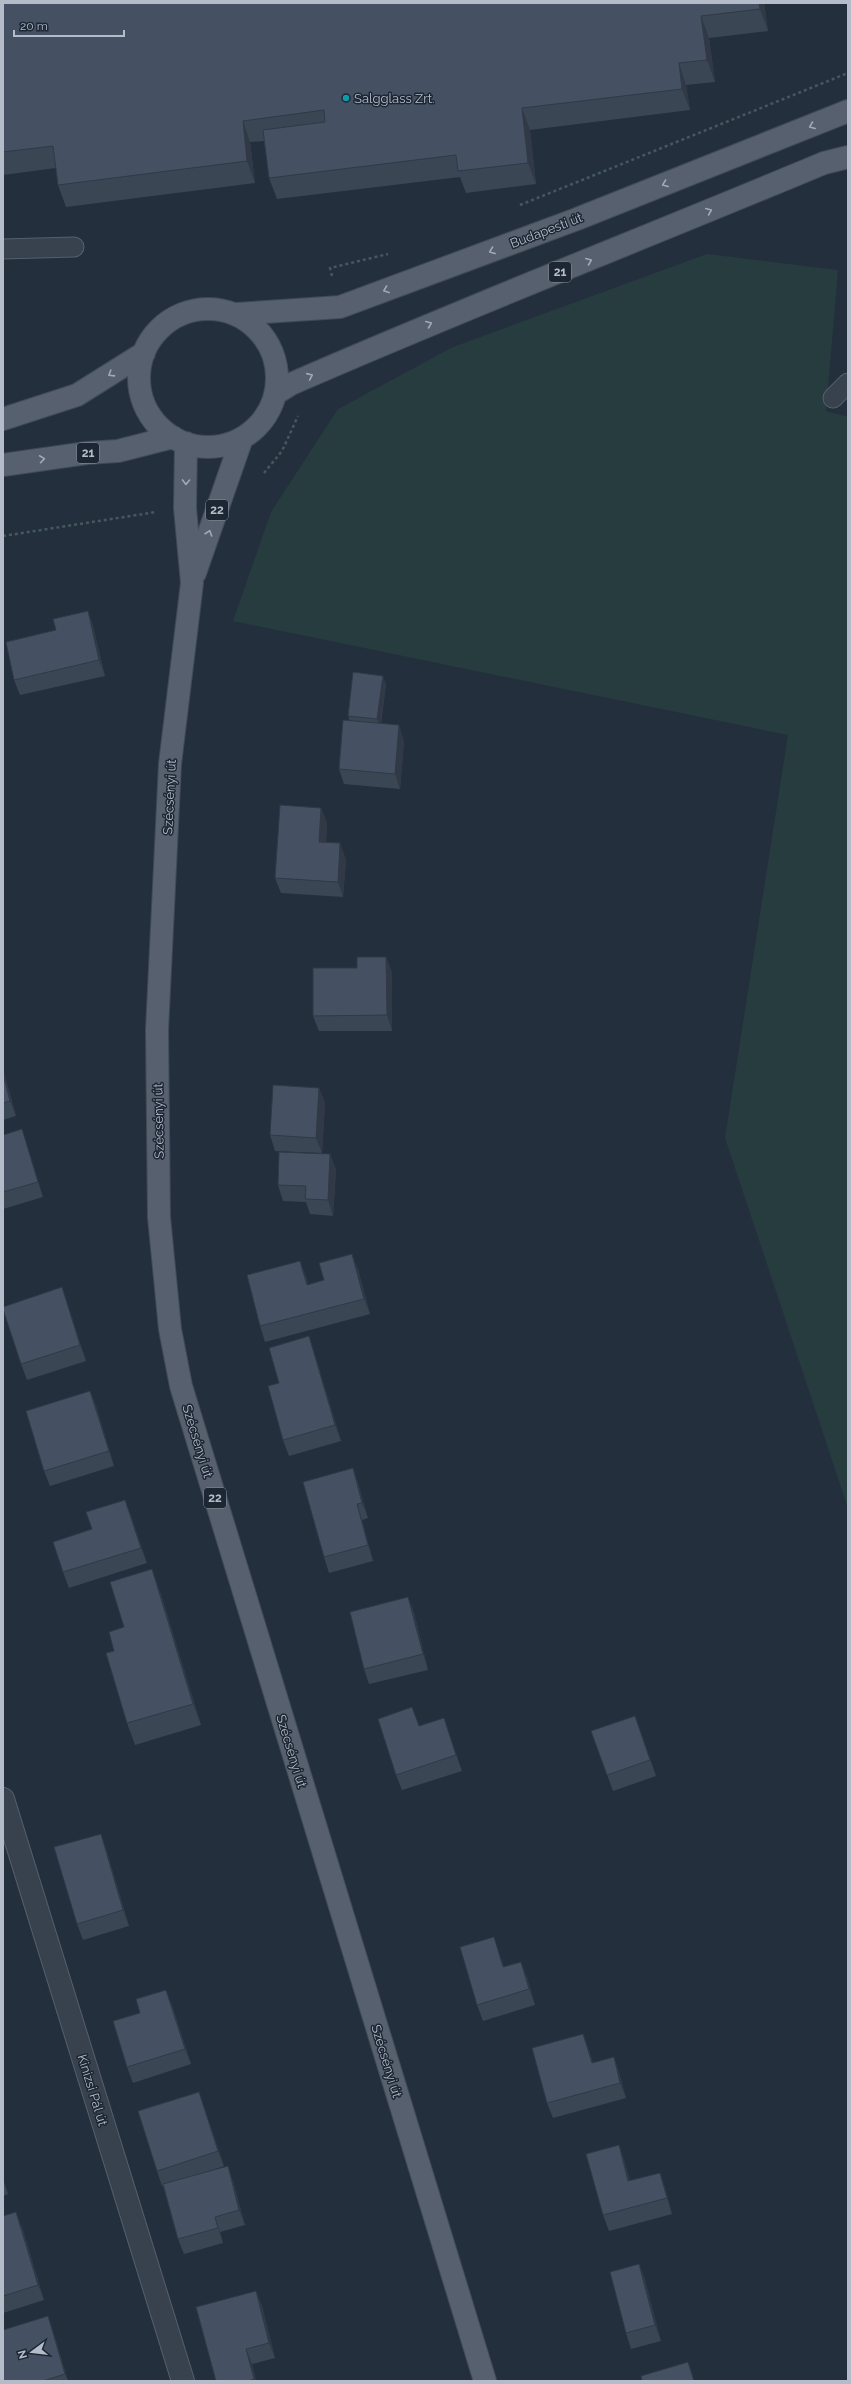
<svg xmlns="http://www.w3.org/2000/svg" width="851" height="2384" font-family="Raleway,sans-serif">
  <style>
    .green { fill: #263c3f }
    .lines { fill: none; stroke-linecap: round; stroke-linejoin: round }
    .service-casing { stroke: #565f6c; stroke-width: 21 }
    .minor-casing { stroke: #565f6c; stroke-width: 24 }
    .primary-casing { stroke: #414a57; stroke-width: 24 }
    .path { stroke: #44595c; stroke-width: 2.5; stroke-dasharray: 3 3; stroke-linecap: butt }
    .service { stroke: #38414e; stroke-width: 19 }
    .minor { stroke: #38414e; stroke-width: 22 }
    .primary { stroke: #56606e; stroke-width: 22 }
    .wall { fill: #3b4654 }
    .shaded-wall { fill: #303945 }
    .building { fill: #455162; stroke: #303945 }
    .oneway { stroke: #a1aab7 }
    .culture-dot { fill: #0f9aa8; stroke: #1d2633; stroke-width: 1.5 }
    .labels { text-anchor: middle; stroke-width: 3; stroke-linejoin: round; paint-order: stroke }
    .shield { fill: #1d2633; stroke: #878f9c; stroke-width: 1 }
    .shield-label { font-size: 12px; font-weight: bold; fill: #b4bcc9 }
    .poi-label { font-size: 13px; fill: #b4bcc9; stroke: #1d2633; text-anchor: start }
    .street-label { font-size: 13px; fill: #b4bcc9; stroke: #1d2633 }
  </style>
  <rect width="100%" height="100%" fill="#242f3e"/>
  <path class="green" d="M707,254L838,270L826,411L848,417V1508L725,1138L788,735L233,621L271,512L338,409L453,347Z"/>
  <g class="lines">
    <g class="service-casing">
      <path id="service" d="M3,249L74,247
        M833,398L848,383"/>
    </g>
    <g class="minor-casing">
      <path id="minor" d="M3,1799L183,2381"/>
    </g>
    <g class="primary-casing">
      <path id="primary" d="M139 378a69 69 0 1 1 138 0a69 69 0 1 1-138 0Z
        M236,314L340,307L577,219L848,111
        M275,394L291,384C467,307 647,237 824,163L848,157
        M3,419L77,395L144,353
        M186,443L185,508L192,583L170,764L157,1030L159,1217L170,1329L181,1386L485,2381
        M3,465L87,453L118,451L173,437
        M195,573L242,438"/>
    </g>
    <path class="path" d="M520,205L848,73
      M332,276L330,268L388,254
      M264,473L282,451L298,416
      M3,536L156,512"/>
    <use href="#service" class="service"/>
    <use href="#minor" class="minor"/>
    <use href="#primary" class="primary"/>
  </g>
  <path class="wall" d="M3,3H764L768,31L709,38L715,82L686,85L690,110L530,130L536,184L466,193L460,177L277,199L269,178L264,141L250,142L255,183L66,207L58,185L56,168L3,175Z
    M88,611L93,626L105,676L20,695L14,680L56,630Z
    M386,684L381,724L404,741L400,789L344,784L339,769L350,721L348,716Z
    M321,808L327,823L326,842L346,859L343,897L281,893L275,878Z
    M386,957L392,973V1031H319L313,1016Z
    M3,1069L16,1116L3,1120Z
    M319,1088L325,1103L322,1153L275,1151L270,1135Z
    M22,1129L27,1145L43,1197L3,1209V1135Z
    M330,1154L336,1170L333,1216L310,1214L306,1202L283,1201L278,1185Z
    M358,1269L370,1314L265,1342L260,1326L306,1276L308,1285L324,1280Z
    M62,1287L86,1361L27,1380L21,1364Z
    M314,1352L341,1441L289,1456L283,1440L279,1383Z
    M90,1391L96,1406L114,1466L50,1486L44,1471Z
    M353,1468L358,1483L368,1518L362,1520L373,1561L329,1573L324,1557Z
    M125,1500L147,1563L69,1588L63,1572L92,1529Z
    M160,1591L201,1725L135,1745L127,1723L114,1651L124,1627Z
    M408,1597L414,1613L428,1670L369,1684L364,1669Z
    M635,1716L656,1776L613,1791L591,1731Z
    M419,1726L449,1734L462,1771L402,1790L396,1775Z
    M106,1849L129,1926L83,1940L77,1924Z
    M499,1953L504,1967L527,1977L535,2005L483,2021L477,2005Z
    M172,2005L191,2064L133,2083L127,2067Z
    M589,2050L593,2063L614,2057L619,2073L626,2098L553,2118L547,2103Z
    M204,2107L224,2166L206,2172L233,2181L245,2225L220,2232L223,2243L184,2254L178,2239L163,2186H162L157,2171Z
    M619,2145L624,2160L630,2181L660,2173L665,2188L672,2214L609,2231L603,2215Z
    M3,2178L8,2194L3,2196Z
    M3,2216L22,2227L44,2300L3,2313Z
    M639,2264L645,2280L661,2341L631,2349L626,2333Z
    M256,2291L262,2306L275,2358L252,2364L256,2381H216Z
    M48,2316L53,2331L68,2381H3Z"/>
  <path class="shaded-wall" d="M759,3H764L768,31L760,9Z
    M701,16L709,38L715,82L707,60Z
    M679,63L686,85L690,110L682,89Z
    M522,108L530,130L536,184L528,163Z
    M243,121L250,142L255,183L247,161Z
    M88,611L93,626L105,676L99,660Z
    M383,676L386,684L380,727L377,719Z
    M399,725L404,741L400,789L395,774Z
    M321,808L327,823L325,857L319,842Z
    M340,843L346,859L343,897L338,882Z
    M386,957L392,973V1031L387,1015Z
    M3,1069L16,1116L10,1101L3,1074Z
    M319,1088L325,1103L322,1153L316,1138Z
    M22,1129L27,1145L43,1197L38,1182Z
    M330,1154L336,1170L333,1216L328,1200Z
    M352,1254L358,1269L370,1314L364,1299Z
    M300,1261L306,1276L312,1300L307,1285Z
    M62,1287L67,1303L86,1361L80,1345Z
    M309,1336L314,1352L341,1441L335,1425Z
    M90,1391L96,1406L114,1466L109,1451Z
    M353,1468L358,1483L368,1518L362,1503Z
    M125,1500L131,1515L147,1563L141,1548Z
    M357,1504L362,1520L373,1561L368,1545Z
    M152,1569L160,1591L201,1725L193,1704Z
    M408,1597L414,1613L428,1670L423,1654Z
    M101,1834L106,1849L129,1926L123,1910Z
    M494,1937L499,1953L509,1983L503,1967Z
    M521,1962L527,1977L535,2005L529,1989Z
    M166,1990L172,2005L191,2064L185,2049Z
    M583,2034L589,2050L597,2079L592,2063Z
    M614,2057L619,2073L626,2098L620,2083Z
    M199,2092L204,2107L224,2166L218,2151Z
    M619,2145L624,2160L634,2196L628,2181Z
    M228,2166L233,2181L245,2225L239,2210Z
    M660,2173L665,2188L672,2214L667,2198Z
    M3,2178L8,2194L3,2181Z
    M16,2212L22,2227L44,2300L38,2285Z
    M215,2217L220,2232L223,2243L218,2228Z
    M639,2264L645,2280L661,2341L655,2325Z
    M256,2291L262,2306L275,2358L269,2343Z
    M48,2316L53,2331L68,2381L65,2374Z
    M246,2349L252,2364L256,2381H255L254,2379Z"/>
  <path class="building" d="M3,3H759L760,9L701,16L707,60L679,63L682,89L522,108L528,163L458,171L456,155L269,178L263,130L325,122L324,110L243,121L247,161L58,185L53,146L3,152Z
    M88,611L99,660L14,680L6,642L56,630L53,619Z
    M353,672L383,676L377,719L348,716Z
    M343,720L399,725L395,774L339,769Z
    M280,805L321,808L319,842L340,843L338,882L275,878Z
    M357,957H386L387,1015L313,1016V968H357Z
    M3,1074L10,1101L3,1103Z
    M273,1085L319,1088L316,1138L270,1135Z
    M22,1129L38,1182L3,1192V1135Z
    M279,1152L330,1154L328,1200L305,1199L306,1186L278,1185Z
    M352,1254L364,1299L260,1326L247,1275L300,1261L307,1285L324,1280L319,1263Z
    M62,1287L80,1345L21,1364L3,1309V1307Z
    M309,1336L335,1425L283,1440L268,1386L279,1383L269,1348Z
    M90,1391L109,1451L44,1471L26,1411Z
    M353,1468L362,1503L357,1504L368,1545L324,1557L303,1482Z
    M125,1500L141,1548L63,1572L53,1542L92,1529L86,1512Z
    M152,1569L193,1704L127,1723L106,1653L114,1651L109,1632L124,1627L110,1582Z
    M408,1597L423,1654L364,1669L350,1612Z
    M412,1707L419,1726L444,1718L456,1755L396,1775L378,1719Z
    M635,1716L650,1760L607,1775L591,1731Z
    M101,1834L123,1910L77,1924L54,1847Z
    M494,1937L503,1967L521,1962L529,1989L477,2005L460,1947Z
    M166,1990L185,2049L127,2067L113,2021L140,2013L136,1999Z
    M583,2034L592,2063L614,2057L620,2083L547,2103L532,2048Z
    M199,2092L218,2151L157,2171L138,2111Z
    M619,2145L628,2181L660,2173L667,2198L603,2215L586,2154Z
    M228,2166L239,2210L215,2217L218,2228L178,2239L163,2184Z
    M16,2212L38,2285L3,2296V2216Z
    M639,2264L655,2325L626,2333L610,2272Z
    M256,2291L269,2343L246,2349L254,2379L248,2381H216L196,2307Z
    M48,2316L65,2374L43,2381H3V2330Z
    M688,2362L694,2381H642L641,2376Z"/>
  <defs><path id="oneway-chevron" d="M-2-3.5L2.5 0L-2 3.5" fill="none" stroke-width="1.6" stroke-linecap="round" stroke-linejoin="round"/></defs>
  <g class="oneway">
    <use href="#oneway-chevron" transform="translate(812 126) rotate(158)"/>
    <use href="#oneway-chevron" transform="translate(665 184) rotate(159)"/>
    <use href="#oneway-chevron" transform="translate(709 211) rotate(-23)"/>
    <use href="#oneway-chevron" transform="translate(492 251) rotate(159)"/>
    <use href="#oneway-chevron" transform="translate(589 261) rotate(-22)"/>
    <use href="#oneway-chevron" transform="translate(386 290) rotate(160)"/>
    <use href="#oneway-chevron" transform="translate(429 324) rotate(-22)"/>
    <use href="#oneway-chevron" transform="translate(111 374) rotate(148)"/>
    <use href="#oneway-chevron" transform="translate(310 376) rotate(-24)"/>
    <use href="#oneway-chevron" transform="translate(42 459) rotate(-8)"/>
    <use href="#oneway-chevron" transform="translate(186 482) rotate(91)"/>
    <use href="#oneway-chevron" transform="translate(209 533) rotate(-71)"/>
  </g>
  <circle class="culture-dot" cx="346" cy="98" r="4"/>
  <g class="labels">
    <g class="shield">
      <rect x="549" y="262" width="22" height="20" rx="3"/>
      <rect x="77" y="443" width="22" height="20" rx="3"/>
      <rect x="206" y="500" width="22" height="20" rx="3"/>
      <rect x="204" y="1488" width="22" height="20" rx="3"/>
    </g>
    <g class="shield-label">
      <text x="560" y="276">21</text>
      <text x="88" y="457">21</text>
      <text x="217" y="514">22</text>
      <text x="215" y="1502">22</text>
    </g>
    <g class="poi-label">
      <text x="354" y="103">Salgglass Zrt.</text>
    </g>
    <g class="street-label">
      <text transform="translate(546 230) rotate(-21)" y="5">Budapesti út</text>
      <text transform="translate(169 797) rotate(-87)" y="5">Szécsényi út</text>
      <text transform="translate(158 1121) rotate(-91)" y="5">Szécsényi út</text>
      <text transform="translate(198 1441) rotate(73)" y="5">Szécsényi út</text>
      <text transform="translate(292 1751) rotate(73)" y="5">Szécsényi út</text>
      <text transform="translate(387 2061) rotate(73)" y="5">Szécsényi út</text>
      <text transform="translate(93 2090) rotate(73)" y="5">Kinizsi Pál út</text>
    </g>
  </g>
  <rect width="851" height="2384" fill="none" stroke="#b4bcc9" stroke-width="8"/>
  <g transform="translate(32 2352) rotate(255)" stroke="#1d2633" stroke-width="3" paint-order="stroke">
  <path d="M0-3L7 15L0 10L-7 15Z" fill="#b4bcc9"/>
  <text y="-6" font-size="11" font-weight="bold" text-anchor="middle" fill="#b4bcc9">N</text>
  </g>
  <path d="M14 30v6h110v-6" fill="none" stroke="#b4bcc9" stroke-width="2"/>
  <text x="20" y="30" font-size="12" fill="#b4bcc9" stroke="#1d2633" stroke-width="3" paint-order="stroke">20 m</text>
</svg>
